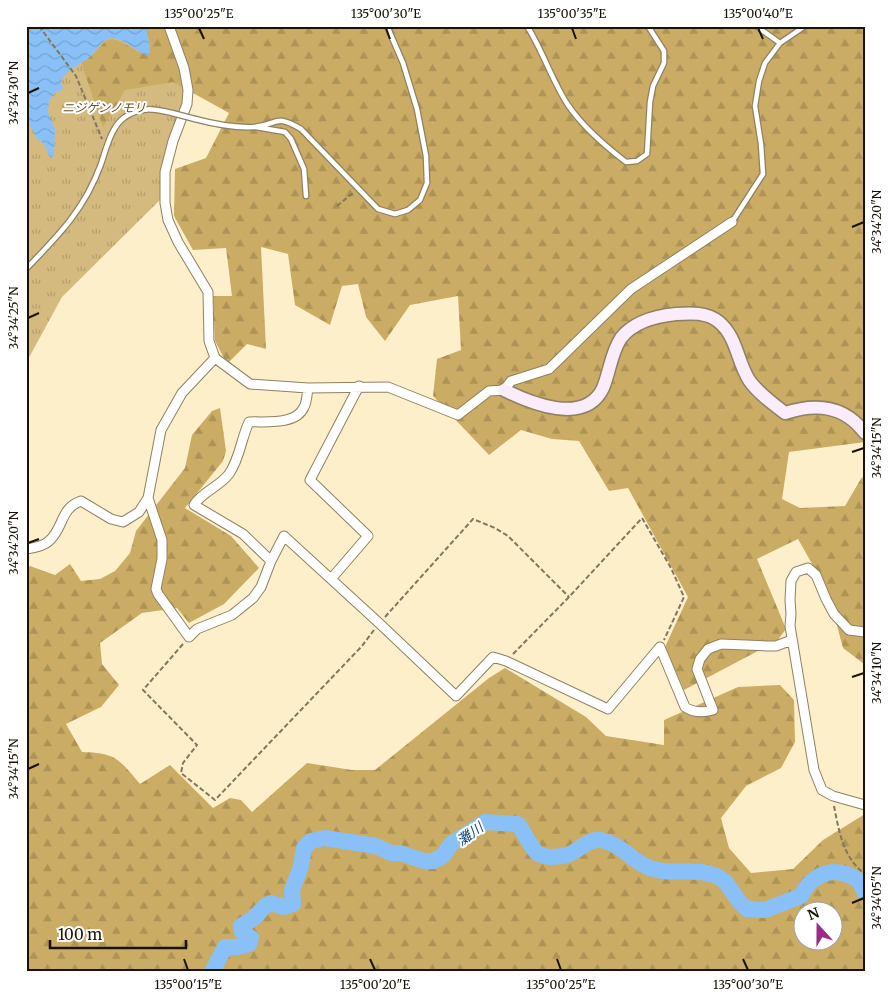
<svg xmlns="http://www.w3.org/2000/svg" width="891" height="998" font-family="Merriweather,'Noto Sans JP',serif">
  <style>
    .grass { fill: url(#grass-tufts) }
    .forest { fill: url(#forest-firs); fill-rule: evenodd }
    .water { fill: url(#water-waves) }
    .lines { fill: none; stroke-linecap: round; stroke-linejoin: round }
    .river { stroke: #89c0f7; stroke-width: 16 }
    .lane-casing { stroke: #8f8161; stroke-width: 7 }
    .street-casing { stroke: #8f8161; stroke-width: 11 }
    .secondary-casing { stroke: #8f8161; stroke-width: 15 }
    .path { stroke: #80775f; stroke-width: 2; stroke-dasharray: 5 2.5; stroke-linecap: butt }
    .lane { stroke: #fff; stroke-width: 4.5 }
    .street { stroke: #fff; stroke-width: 9 }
    .secondary { stroke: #fbecfc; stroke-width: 12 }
    .lane-bridge-casing { stroke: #8f8161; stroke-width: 7; stroke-linecap: butt }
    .lane-bridge { stroke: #fff; stroke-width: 4.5 }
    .ticks { fill: none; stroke: #181306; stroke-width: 2 }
    .labels { text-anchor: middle; stroke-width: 4; stroke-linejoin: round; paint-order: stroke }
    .park-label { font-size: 12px; font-style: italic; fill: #66511a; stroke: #fff }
    .water-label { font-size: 14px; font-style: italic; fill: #134d7f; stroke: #fff }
    .neatline { fill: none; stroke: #181306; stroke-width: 2 }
    .ticks-label { font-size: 12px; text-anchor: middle; fill: #181306 }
  </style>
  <defs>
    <pattern id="grass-tufts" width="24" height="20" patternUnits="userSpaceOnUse" patternTransform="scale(1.25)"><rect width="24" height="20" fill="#d4ba7f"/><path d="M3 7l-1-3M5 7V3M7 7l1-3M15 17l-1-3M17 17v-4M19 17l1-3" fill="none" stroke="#b59f6c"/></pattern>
    <pattern id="forest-firs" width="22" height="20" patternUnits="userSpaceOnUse" patternTransform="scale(1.25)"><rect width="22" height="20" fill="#caac64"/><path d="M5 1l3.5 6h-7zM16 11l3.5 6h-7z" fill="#ad9355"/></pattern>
    <pattern id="water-waves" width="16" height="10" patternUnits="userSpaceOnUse" patternTransform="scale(1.25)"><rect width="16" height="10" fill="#89c0f7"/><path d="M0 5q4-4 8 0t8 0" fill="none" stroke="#76a4d2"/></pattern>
  </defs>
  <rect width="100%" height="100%" fill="#feefcb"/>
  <path class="grass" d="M26,26H163L188,90L163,197L62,297L26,363Z"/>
  <path class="forest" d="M147,26H865V442L789,452L782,499L800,508L845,506L862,477L865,482V663L864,664L843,648L828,592L798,539L757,559L786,629L777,641L684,690L665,647L688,597L628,488L609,491L579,441L552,439L521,430L489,455L433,396L437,359L461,350L458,296L410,305L385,341L366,317L358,284L342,286L330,325L295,305L288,254L261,247L266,349L247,344L227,364L215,341L213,296H232L226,248L193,250L174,216L175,169L206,158L229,113L173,82L125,90L103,127L81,62C112,45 98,26 139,52L150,44L146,30Z
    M220,408L226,451L223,461L185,508L231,536L259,568L224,604L189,623L177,608L142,613L100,643L102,664L119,685L101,707L66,724L82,752C116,753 119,759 140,784L170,765L213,808L230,798L241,800L252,812L307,763L352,770H375L489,678L505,668L586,717L606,736L664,745V720L738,687L780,685L794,700L795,742L781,768L746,786L721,818L729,848L751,873L793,869L823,840L865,814V972H26V569L30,566L55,575L70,564L81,581L100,579L115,571L130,553L136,531L185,468L192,435L212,411ZM804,910H834V940H804Z"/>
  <path class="water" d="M26,26H147C146,37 153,46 148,56C137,52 125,40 113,38C103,37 96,52 89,58C79,65 69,69 61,80L63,89L55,93L49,101L48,112L55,129L54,156L51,158L48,154L45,145L36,137L26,118Z"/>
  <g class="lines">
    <path class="river" d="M212,972L225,947H237L249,944L251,938L242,932L241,926L254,918L265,906L271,903L284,907L293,904L292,890L301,866L304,848L311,841L325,838L376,846L391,853H400L424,861H433L443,856L451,844L485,822L518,824C525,833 529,845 537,853C542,856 546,857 551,857C556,856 562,857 567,855C578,852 588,838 601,840C621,844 632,861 650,868C670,876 693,867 714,875C732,881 733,900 747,909L765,910L801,896C809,879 827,867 846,874C851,876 856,878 860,882C862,885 863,890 865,893"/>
    <g class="lane-casing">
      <path id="lane" d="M527,26C543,51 552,81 568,105C583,127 605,146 626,162L637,161L647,154L650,102L653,86L664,63V51L648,26
        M756,26L780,43
        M195,119C214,124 233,128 253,127C279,125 274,113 301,129L378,209L395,214L408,210L420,200L427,183L426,156L417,109L403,63L387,26
        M256,127L285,132L291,139L304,169L306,196
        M732,222L763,174L761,144L755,106L759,81L765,63L780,43L805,26
        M26,269C58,236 85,209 101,164C106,150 111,126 125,117C141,106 154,109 172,113"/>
    </g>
    <g class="street-casing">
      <path id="street" d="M169,26L184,68L188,90L187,104L173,141L165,172V203L168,220L178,242L208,292L209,341L215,358L250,384L308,388L388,387L458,415L489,391L504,390L511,381L549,369L631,289L732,222
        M148,498L162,540V559L156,589L158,594L189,637L197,629L232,615L253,598L261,587L271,561L284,536L379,623L456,696L493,657L506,661L608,709L660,647L685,707C694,713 703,713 713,710L697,669L700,659L708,649L721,644L767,646H776L792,640
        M26,549C33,548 44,546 49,541C64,528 60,508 81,501L111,519L123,522L139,512L148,498L161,430L182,393L215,358
        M271,561L243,534L194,505C202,492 219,487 229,474C240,458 241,439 249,422C264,421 296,426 304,407C307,402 307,394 308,388
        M331,579L368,536L310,480L359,386
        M865,632L849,630L834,614L826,599L816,575L808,568L796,572L791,581L790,600L791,614L790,626L814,770L822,790L833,796L865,805"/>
    </g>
    <g class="secondary-casing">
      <path id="secondary" d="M504,390C530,403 585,426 603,388C610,371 611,353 621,338C634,321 656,316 676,314C691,313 707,312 719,322C737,337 737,361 749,380C758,393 772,403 785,413C816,403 844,405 865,433"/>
    </g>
    <path class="path" d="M39,26L76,76L102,139
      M337,206L354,192
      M385,617L473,519L495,528L508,536L569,597
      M183,644L143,690L197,745L183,763L181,773L215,800L362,646L374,630
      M513,654L569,597L642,518L671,568L684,597L664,640
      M834,806C839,831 843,858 865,874"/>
    <use href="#lane" class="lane"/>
    <use href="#street" class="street"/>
    <use href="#secondary" class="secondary"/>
    <g class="lane-bridge-casing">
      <path id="lane-bridge" d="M172,113L195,119"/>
    </g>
    <use href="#lane-bridge" class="lane-bridge"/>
  </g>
  <path class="ticks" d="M199,28L204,39M386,28L390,39M572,28L576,39M758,28L763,39M28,93L39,88M852,227L864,222M28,318L39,313M852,452L864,448M28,543L39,539M852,677L864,673M28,769L39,764M852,903L864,898M184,959L188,970M370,959L375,970M557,959L561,970M743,959L748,970"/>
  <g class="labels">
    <g class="park-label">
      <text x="104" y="112">ニジゲンノモリ</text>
    </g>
    <g class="water-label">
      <text transform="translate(470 834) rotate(-36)" y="5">灘川</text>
    </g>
  </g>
  <rect width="891" height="998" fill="none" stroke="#ffffff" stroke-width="55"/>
  <g transform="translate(818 926) rotate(339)"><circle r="24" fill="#ffffff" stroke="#a3a19b"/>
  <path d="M0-4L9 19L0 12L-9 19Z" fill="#9b2b89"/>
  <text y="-8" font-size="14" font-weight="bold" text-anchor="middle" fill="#181306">N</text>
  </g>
  <path d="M50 940v8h136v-8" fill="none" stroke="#181306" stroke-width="2.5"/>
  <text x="58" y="940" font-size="15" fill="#181306" stroke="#ffffff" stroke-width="4" paint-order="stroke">100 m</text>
  <rect x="28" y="28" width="836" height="942" class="neatline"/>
  <g class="ticks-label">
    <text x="199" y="18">135°00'25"E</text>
    <text x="386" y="18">135°00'30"E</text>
    <text x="572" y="18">135°00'35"E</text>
    <text x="758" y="18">135°00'40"E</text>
    <text transform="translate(14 93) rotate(-90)" y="4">34°34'30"N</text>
    <text transform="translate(877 222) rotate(-90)" y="4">34°34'20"N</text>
    <text transform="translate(14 318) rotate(-90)" y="4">34°34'25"N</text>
    <text transform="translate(877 448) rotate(-90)" y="4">34°34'15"N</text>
    <text transform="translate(14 543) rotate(-90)" y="4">34°34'20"N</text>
    <text transform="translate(877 673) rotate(-90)" y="4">34°34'10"N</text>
    <text transform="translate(14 769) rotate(-90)" y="4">34°34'15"N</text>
    <text transform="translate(877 898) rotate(-90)" y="4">34°34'05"N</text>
    <text x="188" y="989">135°00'15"E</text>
    <text x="375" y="989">135°00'20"E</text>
    <text x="561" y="989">135°00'25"E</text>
    <text x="748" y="989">135°00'30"E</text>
  </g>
</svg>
